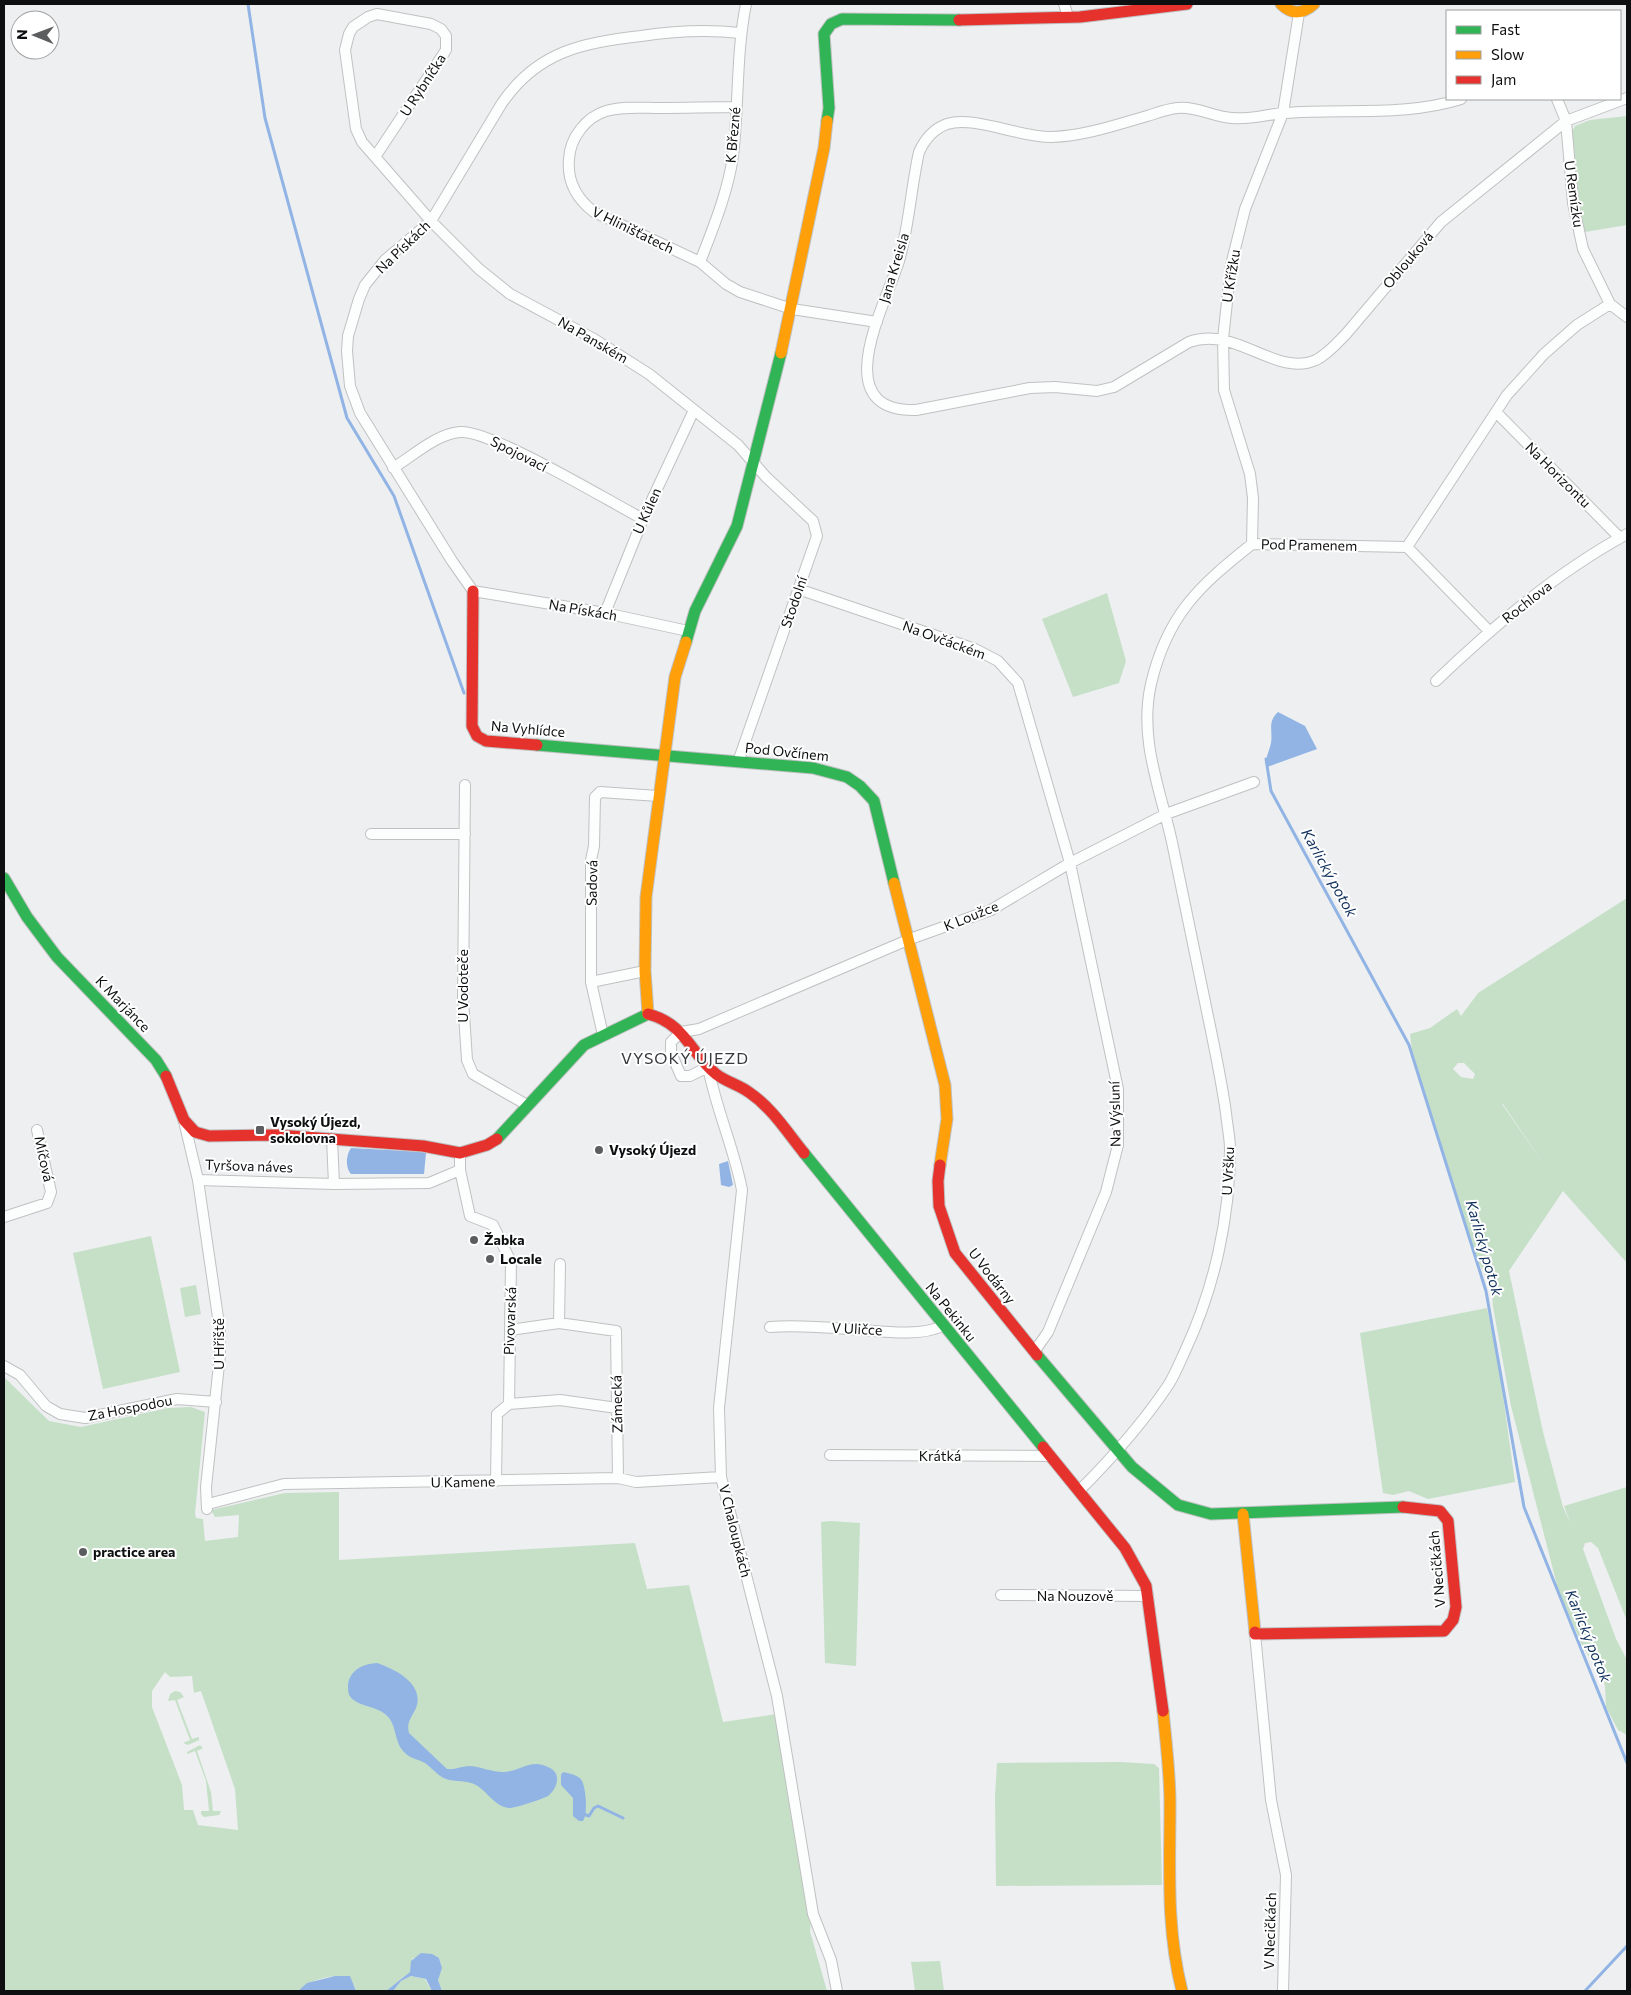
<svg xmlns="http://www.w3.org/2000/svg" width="1631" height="1995" font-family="Commissioner,sans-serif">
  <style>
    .green { fill: #c6e0c8; fill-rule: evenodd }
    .water { fill: #91b4e5 }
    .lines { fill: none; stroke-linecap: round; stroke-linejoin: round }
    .stream { stroke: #91b4e5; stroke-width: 3 }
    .street-casing { stroke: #c0c1c2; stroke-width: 12 }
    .fast-casing { stroke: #c0c1c2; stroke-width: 13 }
    .slow-casing { stroke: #c0c1c2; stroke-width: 13 }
    .jam-casing { stroke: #c0c1c2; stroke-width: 13 }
    .street { stroke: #fcfdfd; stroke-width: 10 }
    .fast { stroke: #30b455; stroke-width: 11 }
    .slow { stroke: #ff9f0a; stroke-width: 11 }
    .jam { stroke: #e5322d; stroke-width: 11 }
    .poi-dot { fill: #5c5d5f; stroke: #fff; stroke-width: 2 }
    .labels { text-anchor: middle; stroke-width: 4; stroke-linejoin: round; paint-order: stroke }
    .street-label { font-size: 14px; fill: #0e0f10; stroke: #fff }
    .poi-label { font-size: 14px; font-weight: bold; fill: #0e0f10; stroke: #fff; text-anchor: start }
    .water-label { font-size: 15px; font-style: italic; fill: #0e2f5b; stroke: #fff }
    .quarter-label { font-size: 16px; letter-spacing: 1px; fill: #393a3d; stroke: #fff }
  </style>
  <rect width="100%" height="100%" fill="#edeff1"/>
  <path class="green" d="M1627,116V225L1585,232L1579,230L1569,138L1575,126L1590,120Z
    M1107,593L1126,661L1119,683L1073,697L1042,619Z
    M1627,898V1263L1563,1191L1509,1271L1543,1432L1563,1507L1570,1522L1564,1506L1627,1487V1621L1598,1548L1591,1542L1585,1543L1583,1549L1616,1639L1627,1660V1735L1618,1730L1606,1707L1605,1685L1582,1645L1558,1589L1511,1406L1493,1307L1491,1284L1478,1262L1412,1050L1410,1034L1430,1028L1457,1009L1461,1016L1478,993ZM1458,1063H1464L1475,1074L1473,1079L1461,1077L1453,1069ZM1502,1104H1503L1543,1163Z
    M151,1236L180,1372L103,1389L73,1253Z
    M196,1285L201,1314L185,1317L180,1288Z
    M1487,1308L1498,1360L1515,1482L1428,1499L1409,1491L1393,1495L1383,1493L1360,1333Z
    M4,1377L49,1421L81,1427L168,1408L191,1407L205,1412L195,1514L196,1518L203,1519L205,1541L238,1537L239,1515L215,1517L211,1510L285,1493L339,1492V1560L635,1543L647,1589L689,1585L723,1722L777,1714L811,1921L810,1931L827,1991H442L438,1981L441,1964L439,1958H413L410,1972L386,1991H356C350,1966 311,1978 298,1991H4ZM165,1672L170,1677L192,1676L194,1693L201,1691L235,1789L238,1830L198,1825L193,1810H184L182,1785L152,1707V1691Z
    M831,1521L860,1523L856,1666L825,1663L821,1522Z
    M175,1691L180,1692L184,1697L177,1700L192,1739L199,1737V1740L188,1745L183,1743L190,1740L175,1700L168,1701L170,1694Z
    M200,1745L203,1748L197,1751L211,1792L213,1811H221L219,1815L204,1817L201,1814V1811H209L206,1781L195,1751L187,1754V1752Z
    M1120,1762L1154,1764L1159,1768L1162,1885L996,1886L995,1796L997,1763Z
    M940,1961L944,1991H915L911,1962Z
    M411,1976L425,1979L432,1991H393L401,1981Z"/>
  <path class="water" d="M1278,712L1305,726L1317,749L1267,767C1265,756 1269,753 1271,743C1273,731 1267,722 1278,712Z
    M351,1148L424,1152L426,1153L424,1174H351C345,1167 346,1155 351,1148Z
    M728,1161L733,1185L729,1187L721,1185L719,1164Z
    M377,1663C395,1669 425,1684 416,1708C412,1717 406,1722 409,1733L447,1769C455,1770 462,1766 470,1766C481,1767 492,1772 503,1772C520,1772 531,1757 550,1768C562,1774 557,1789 548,1796C545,1798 513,1809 509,1808C494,1806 487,1791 476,1785C468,1780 455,1782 446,1779C438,1776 432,1768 425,1763C418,1759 411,1759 405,1753C393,1742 398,1724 385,1714C374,1705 357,1707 349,1695C344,1675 358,1664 377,1663Z
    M564,1772C570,1774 579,1775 582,1781C586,1788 588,1815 583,1821H579L573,1816V1798L561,1785V1774Z
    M421,1953L432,1954L439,1958L442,1968L438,1980L442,1991H432L426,1979L411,1976L401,1981L393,1991H386L410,1972L411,1961Z
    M335,1976H350L356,1991H298L307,1983Z"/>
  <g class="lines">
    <path class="stream" d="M248,4L265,118L347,418L394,496L464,693
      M1266,759L1271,791L1409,1045L1486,1291L1524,1507L1627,1763
      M583,1814L589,1816L594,1808L598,1806L623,1818
      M1585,1991L1627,1946"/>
    <g class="street-casing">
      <path id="street" d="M1064,4L1068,16
        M1627,98L1566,121L1573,203L1583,249L1610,304L1627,317
        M1461,99C1404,117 1343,108 1285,113C1267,114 1251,120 1232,118C1214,117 1196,106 1177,108C1167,109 1157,113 1147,116C1116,125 1084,136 1052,137C1021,138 974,115 947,124C933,129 925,139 919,152C911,188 909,226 899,261C885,306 826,412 916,410L1030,388L1055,387L1097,391L1114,387L1189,342C1237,325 1275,378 1316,360C1328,354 1337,343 1346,334L1441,222L1566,121L1557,99
        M736,107C710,107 685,108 660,108C642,108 623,106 606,111C586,117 570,138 569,159C567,181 577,199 594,212L700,262L726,284L740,292L792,309L877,322
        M375,157L446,50V36L441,29L431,24L377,14L368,17L353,27L349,34L345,50L356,129L362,142L431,221L479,269L510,294L594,339L649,374L738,445L766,477L813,521L817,536L738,762
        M700,262C713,228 728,192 733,156C739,105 736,54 746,4
        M1496,412L1620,538
        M393,468C413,456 436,434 460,432C490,429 610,502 643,519
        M1252,544L1253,498L1250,474L1224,390L1223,339L1231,265L1245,209L1283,113L1299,13
        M1407,547L1507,395L1544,354L1577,325L1610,304
        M798,589L975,649L998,661L1018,683L1070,863L1118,1089V1145L1106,1192L1048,1332L1034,1352
        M605,613L643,519L694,410
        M688,631L605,613L473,591L452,561L360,413L350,386L347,351L348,336L359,299L365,285L385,260L431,221L502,103C538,51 582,43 641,36C674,31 706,29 740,33
        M1436,681C1493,626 1557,572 1627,534
        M465,785L463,999L467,1060L473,1074L527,1105
        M371,834H465
        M591,982L645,971
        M603,1035L591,982V860L594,846L595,797L600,792L658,796
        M184,1121L198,1180L220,1331V1355L206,1487L207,1509
        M332,1139L334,1184
        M460,1170L470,1216L493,1225L511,1262L509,1404L560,1400L617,1408
        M198,1180L334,1184L429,1183L460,1170V1153
        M4,1217L47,1203L51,1192L37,1130
        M559,1323L560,1264
        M770,1327C796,1325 822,1327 847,1329C874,1330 919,1338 942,1326
        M510,1330L559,1323L616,1331L618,1478
        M4,1366L20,1375L46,1406L60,1414L85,1418L177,1399L216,1402
        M830,1455L1050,1456
        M496,1481L497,1414L509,1404
        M1079,1491C1112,1458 1143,1423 1169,1384C1175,1374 1180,1362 1185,1351C1214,1289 1230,1218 1230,1149C1230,1137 1227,1125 1226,1113C1222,1084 1216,1055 1210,1026C1198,966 1185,907 1173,847C1162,793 1138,741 1151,684C1167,615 1199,586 1252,544L1407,547L1490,632
        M208,1504L284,1484L618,1478L636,1482L721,1477
        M1001,1595L1148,1596
        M1255,1634L1271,1800L1286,1875L1283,1991
        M837,1991L831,1960L813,1914L777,1696L721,1477L719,1408L742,1190C734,1148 716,1109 708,1067L690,1076H681L671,1053V1042L681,1032L699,1029L910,939L991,910L1070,863L1166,814L1254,782"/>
    </g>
    <g class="fast-casing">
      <path id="fast" d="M827,121L829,108L824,34L831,24L842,19L959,20
        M686,642L695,611L737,526L781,353
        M537,745L813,768L847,777L860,786L874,801L894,883
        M4,878L27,917L57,957L156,1060L166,1076
        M497,1139L584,1045L648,1014
        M804,1153L1043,1447
        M1037,1355L1132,1467L1178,1505L1211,1514L1403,1507"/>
    </g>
    <g class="slow-casing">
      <path id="slow" d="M1281,4C1292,15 1303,14 1314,4
        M781,353L824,148L827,121
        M894,883L945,1085L947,1119L940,1165
        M648,1014L645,971L646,897L675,677L686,642
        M1243,1514L1255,1632
        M1163,1711C1166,1742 1170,1773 1170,1804C1170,1868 1166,1928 1182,1991"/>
    </g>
    <g class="jam-casing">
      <path id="jam" d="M959,20L1080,17L1187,4
        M473,591L472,726L477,736L486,741L537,745
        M648,1014C686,1024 690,1053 716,1074C726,1082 740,1085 750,1093C772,1108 787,1132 804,1153
        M166,1076L184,1120L195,1132L209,1136L278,1135L423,1146L460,1153L487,1145L497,1139
        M940,1165L938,1181L939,1206L955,1253L1037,1355
        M1043,1447L1125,1548L1146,1586L1163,1711
        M1255,1632V1634L1444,1631L1453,1620L1456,1607L1448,1521L1440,1511L1403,1507"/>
    </g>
    <use href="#street" class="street"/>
    <use href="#fast" class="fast"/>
    <use href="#slow" class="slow"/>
    <use href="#jam" class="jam"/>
  </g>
  <g class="poi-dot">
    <rect x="255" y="1125" width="10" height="10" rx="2.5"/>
    <circle cx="599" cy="1150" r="5"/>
    <circle cx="474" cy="1240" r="5"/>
    <circle cx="490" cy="1259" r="5"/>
    <circle cx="83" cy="1552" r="5"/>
  </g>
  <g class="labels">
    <g class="street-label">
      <text transform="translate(423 85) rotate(-57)" y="5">U Rybníčka</text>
      <text transform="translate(733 135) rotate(-85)" y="5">K Březné</text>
      <text transform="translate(1574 194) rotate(82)" y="5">U Remízku</text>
      <text transform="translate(633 230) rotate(26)" y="5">V Hlinišťatech</text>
      <text transform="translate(403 247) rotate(-44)" y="5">Na Pískách</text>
      <text transform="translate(1408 260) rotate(-50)" y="5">Oblouková</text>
      <text transform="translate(894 268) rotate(-73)" y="5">Jana Kreisla</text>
      <text transform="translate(1231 276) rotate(-81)" y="5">U Křížku</text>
      <text transform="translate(593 340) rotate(30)" y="5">Na Panském</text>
      <text transform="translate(519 454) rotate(27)" y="5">Spojovací</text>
      <text transform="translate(1558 475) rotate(45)" y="5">Na Horizontu</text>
      <text transform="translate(647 511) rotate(-66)" y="5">U Kůlen</text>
      <text transform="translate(1309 545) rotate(1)" y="5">Pod Pramenem</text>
      <text transform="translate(794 602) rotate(-71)" y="5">Stodolní</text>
      <text transform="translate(1527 602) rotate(-38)" y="5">Rochlova</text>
      <text transform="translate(583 610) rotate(10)" y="5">Na Pískách</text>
      <text transform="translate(944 640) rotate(20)" y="5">Na Ovčáckém</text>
      <text transform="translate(528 729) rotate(5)" y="5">Na Vyhlídce</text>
      <text transform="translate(787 752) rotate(6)" y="5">Pod Ovčínem</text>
      <text transform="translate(592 883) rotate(-89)" y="5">Sadová</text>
      <text transform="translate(971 916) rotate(-22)" y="5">K Loužce</text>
      <text transform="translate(463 986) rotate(-90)" y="5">U Vodoteče</text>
      <text transform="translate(123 1004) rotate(46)" y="5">K Marjánce</text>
      <text transform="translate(1115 1114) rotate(-91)" y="5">Na Výsluní</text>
      <text transform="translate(44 1159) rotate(78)" y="5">Míčová</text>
      <text transform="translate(249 1166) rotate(2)" y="5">Tyršova náves</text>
      <text transform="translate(1228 1171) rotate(-87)" y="5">U Vršku</text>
      <text transform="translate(992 1276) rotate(52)" y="5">U Vodárny</text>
      <text transform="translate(951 1312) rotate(51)" y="5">Na Pekinku</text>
      <text transform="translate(510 1321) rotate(-88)" y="5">Pivovarská</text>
      <text transform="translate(857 1329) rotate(3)" y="5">V Uličce</text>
      <text transform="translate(219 1344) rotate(-90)" y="5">U Hřiště</text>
      <text transform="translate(617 1404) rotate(-91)" y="5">Zámecká</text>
      <text transform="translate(130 1408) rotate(-11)" y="5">Za Hospodou</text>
      <text x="940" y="1461">Krátká</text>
      <text transform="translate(463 1482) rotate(-1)" y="5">U Kamene</text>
      <text transform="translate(735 1531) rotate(76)" y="5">V Chaloupkách</text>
      <text transform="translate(1437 1569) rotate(-95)" y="5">V Necičkách</text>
      <text x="1075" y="1601">Na Nouzově</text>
      <text transform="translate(1270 1931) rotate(-88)" y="5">V Necičkách</text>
    </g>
    <g class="poi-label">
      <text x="270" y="1127">Vysoký Újezd,<tspan x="270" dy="16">sokolovna</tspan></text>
      <text x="609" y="1155">Vysoký Újezd</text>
      <text x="484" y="1245">Žabka</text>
      <text x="500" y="1264">Locale</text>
      <text x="93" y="1557">practice area</text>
    </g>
    <g class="water-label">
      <text transform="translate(1329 873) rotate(61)" y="5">Karlický potok</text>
      <text transform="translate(1484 1248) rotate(74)" y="5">Karlický potok</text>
      <text transform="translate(1588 1636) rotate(68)" y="5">Karlický potok</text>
    </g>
    <g class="quarter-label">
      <text x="685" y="1064">VYSOKÝ ÚJEZD</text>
    </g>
  </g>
  <rect width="1631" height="1995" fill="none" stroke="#0e0f10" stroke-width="10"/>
  <rect x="1446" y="10" width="175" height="90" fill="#ffffff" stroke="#9f9f9f"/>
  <rect x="1456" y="26" width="25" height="8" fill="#30b455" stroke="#9f9f9f"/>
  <text x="1491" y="35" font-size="15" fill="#0e0f10">Fast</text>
  <rect x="1456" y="51" width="25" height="8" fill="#ff9f0a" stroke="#9f9f9f"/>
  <text x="1491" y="60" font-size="15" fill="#0e0f10">Slow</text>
  <rect x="1456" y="76" width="25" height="8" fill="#e5322d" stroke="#9f9f9f"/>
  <text x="1491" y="85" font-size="15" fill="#0e0f10">Jam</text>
  <g transform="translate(35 35) rotate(271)"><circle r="24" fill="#ffffff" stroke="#9f9f9f"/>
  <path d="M0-4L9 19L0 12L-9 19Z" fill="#5c5d5f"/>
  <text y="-8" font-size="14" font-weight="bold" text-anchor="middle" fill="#0e0f10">N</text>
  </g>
</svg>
